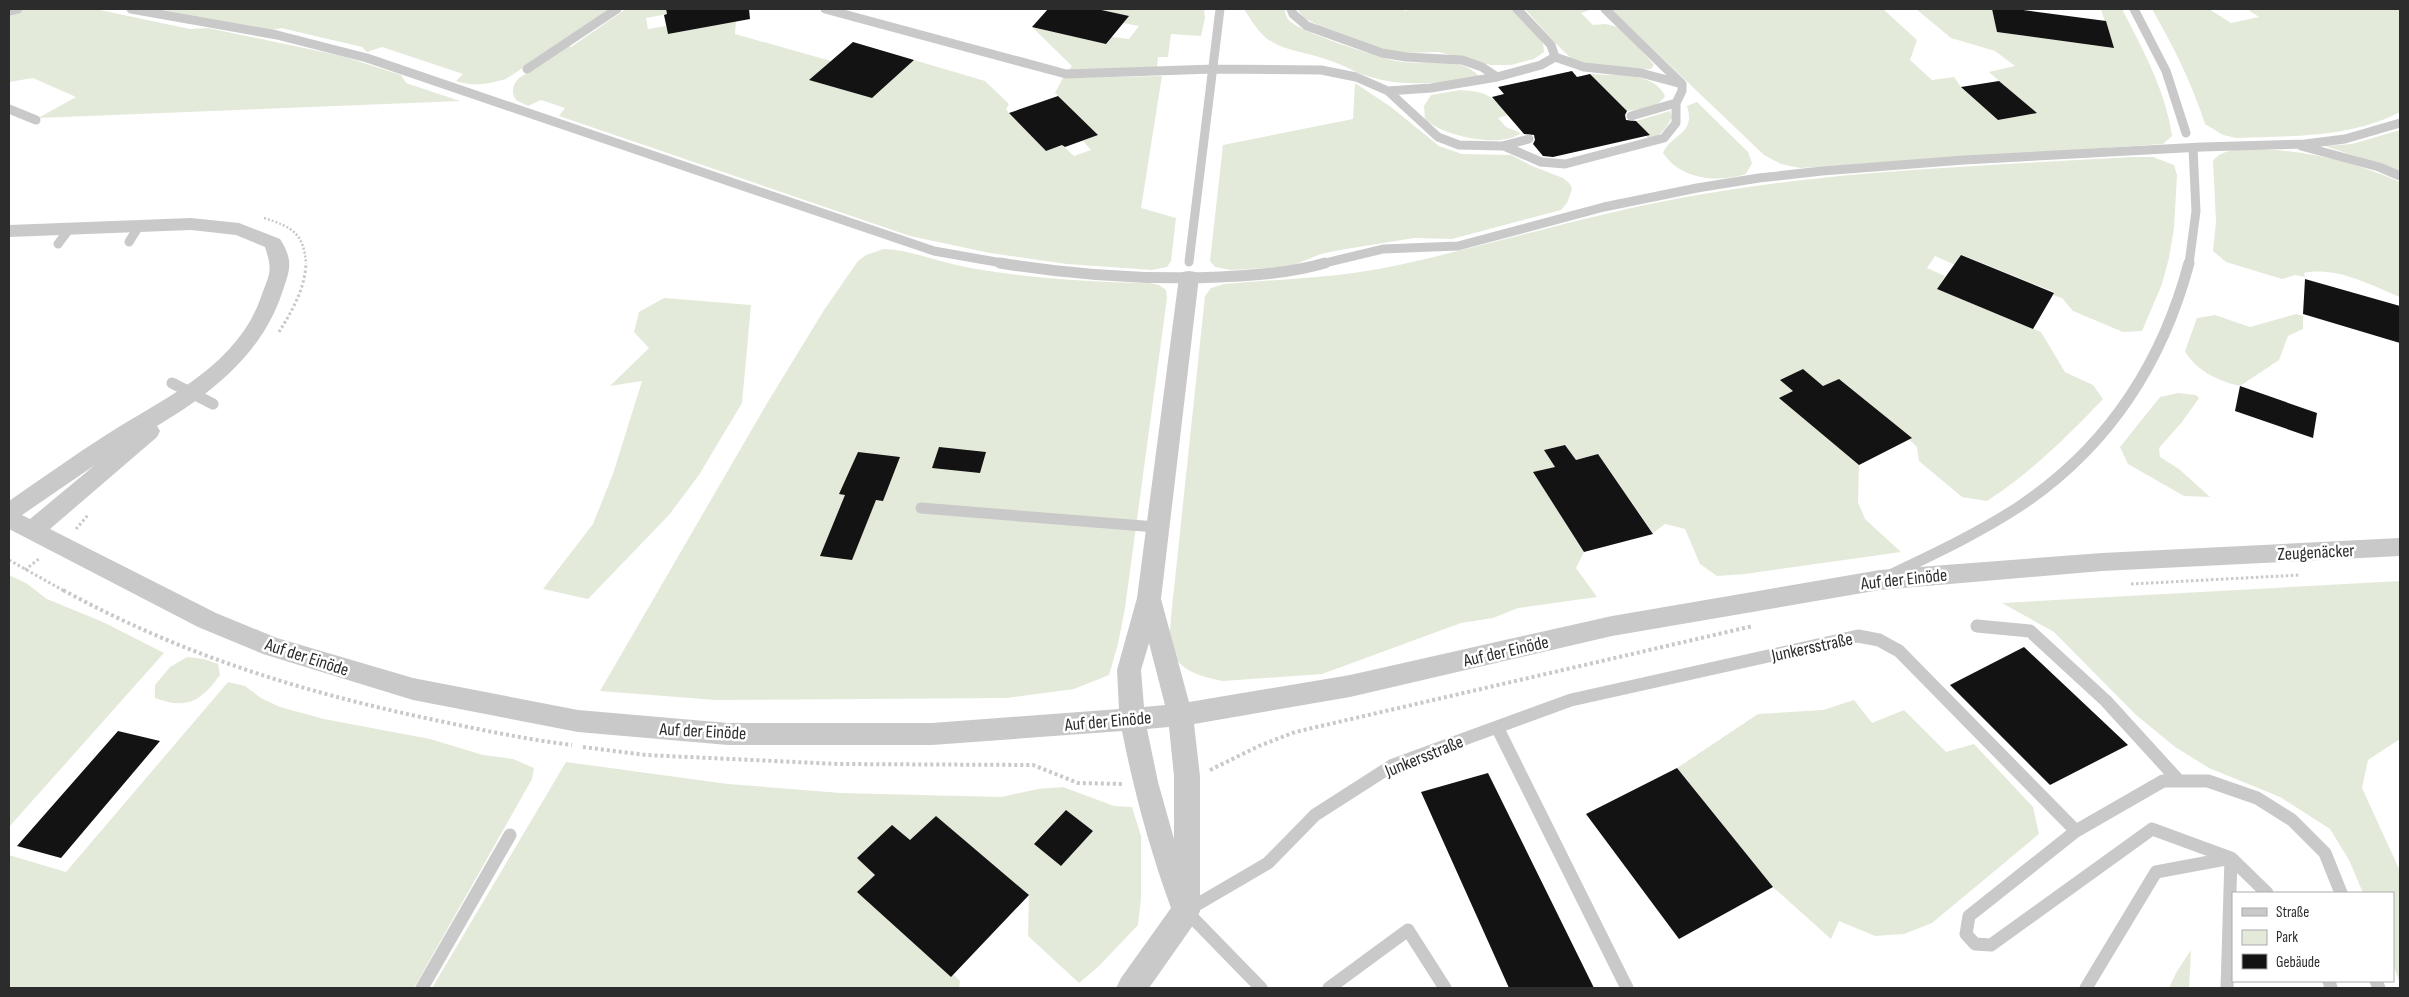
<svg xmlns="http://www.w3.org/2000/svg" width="2409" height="997" font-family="'Sofia Sans Condensed',sans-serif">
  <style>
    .green { fill: #e4eada; fill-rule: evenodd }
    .building { fill: #131313 }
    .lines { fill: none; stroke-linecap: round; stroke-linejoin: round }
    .path-far2 { stroke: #c9c9c9; stroke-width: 2.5; stroke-dasharray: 2 2; stroke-linecap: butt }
    .path-far1 { stroke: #c9c9c9; stroke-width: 3; stroke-dasharray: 2.5 2.5; stroke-linecap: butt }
    .path { stroke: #c9c9c9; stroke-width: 4; stroke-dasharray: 3 3; stroke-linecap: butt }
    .service-far2 { stroke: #c9c9c9; stroke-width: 9 }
    .service-far1 { stroke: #c9c9c9; stroke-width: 11 }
    .service { stroke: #c9c9c9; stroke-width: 13 }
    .minor { fill: #c9c9c9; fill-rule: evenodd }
    .labels { text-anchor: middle; stroke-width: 5; stroke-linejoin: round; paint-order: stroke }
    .street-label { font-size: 18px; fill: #2c2c2c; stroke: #fff }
  </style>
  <rect width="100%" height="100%" fill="#fff"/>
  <path class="green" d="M28,9H95L190,29L208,28L342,56L401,75L406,83L460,101L38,118L76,97L33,78L9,82V13Z
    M158,9H611L506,79C489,84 473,87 456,81L463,74L382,47L367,52L362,47L281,28L272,30Z
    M626,9H666L667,14L646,18L648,29L666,26L668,34L736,21L735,34L831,61L810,80L872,98L914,60L985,81L1009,104L1006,109L1009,113L1046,151L1062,145L1074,156L1091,150L1083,141L1097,135L1055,93L1063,78L1162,76L1141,208L1176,218L1171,261L1167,267L1152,270L1067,264L990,253L910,236L559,116L565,108L541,100L528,106L516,100C511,92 512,85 519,78L568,46L571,47Z
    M1097,9H1204L1205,18L1201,36L1171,34L1168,57H1158L1157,67L1069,70L1072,66L1032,27L1129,39L1139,26L1123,23L1128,16Z
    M1244,9H1285C1285,14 1287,19 1291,22C1303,33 1378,57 1396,61C1425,67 1458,53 1480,77C1441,83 1405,88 1367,76C1354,72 1342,64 1328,60C1310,53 1278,50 1264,36C1256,29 1250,18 1244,9Z
    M1297,9H1399L1406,11L1409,9H1514L1543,42L1544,52L1534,59L1511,65H1491L1438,52L1403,53L1380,48L1320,26L1304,18Z
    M1525,9H1592L1581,13L1593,25L1606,24L1617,27L1626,33L1654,65L1651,69C1636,70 1585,67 1574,60C1560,50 1537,22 1525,9Z
    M1611,9H1883L1917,40L1910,60L1932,80L1954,77L1961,87L1998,120L2036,113L1989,72L2015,66L1995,51L1951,38L1916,9H1992L1997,32L2113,48L2101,9H2122C2142,48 2166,91 2172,136L2163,144L1800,168L1781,164L1764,155Z
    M2152,9H2209L2231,23L2259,17L2247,9H2400V112C2350,138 2291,136 2236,138L2223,135L2205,124C2192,83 2173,46 2152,9Z
    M1590,74C1614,76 1654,71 1665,96C1659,108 1639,109 1627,111Z
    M1355,83L1391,107L1439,146L1462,154L1511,155L1532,166L1563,178L1570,184L1572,189L1567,203L1561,210L1452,239L1414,238L1340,250L1321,254L1296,264L1285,267L1231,270L1215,267L1210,261L1223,145L1353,119Z
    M1460,90C1487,92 1490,94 1508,115L1498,118L1506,127L1521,133C1501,149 1442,136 1425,119L1424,106L1431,95Z
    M1697,102L1748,152L1752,163L1746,174C1718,183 1681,180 1663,153C1672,133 1696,135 1687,106Z
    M1670,111L1672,117C1666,129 1661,135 1649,140L1646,136L1649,134L1636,121Z
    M2400,130V171L2325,146L2352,144Z
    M2272,150C2316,152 2359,164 2400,182V297C2371,285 2336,266 2304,273L2305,277L2295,275L2282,279L2226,262L2213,251L2216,222L2213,161C2223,145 2256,150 2272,150Z
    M2132,157H2153L2174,165L2177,175L2174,228L2169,258L2162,284L2142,331L2123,332L2073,311L2062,298L2053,295L2054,292L1962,255L1955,265L1935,256L1927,268L1945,276L1937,289L2041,332L2065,372L2093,385L2103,399C2067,437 2030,473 1987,501L1962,497L1919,461L1917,447L1910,440L1911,438L1839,379L1823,386L1803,369L1780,380L1793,391L1780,398L1859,465L1858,502L1865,519L1901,552L1745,574L1717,576L1700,564L1685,529L1665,524L1653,533L1598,454L1576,460L1565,445L1544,450L1555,467L1534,473L1584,552L1576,568L1597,597L1518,608L1493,618L1461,623L1322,674L1223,681C1201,677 1175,670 1170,645C1168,637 1171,626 1171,617L1205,296L1211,288L1224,284C1280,279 1338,278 1394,266C1491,245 1587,215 1686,197C1833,170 1983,166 2132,157Z
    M884,249C912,250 941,263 970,268C1028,278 1089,282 1149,283L1159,285L1166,290L1167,298L1125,608L1118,644L1109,675L1074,689L1007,698L716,700L600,691L766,405L824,310L858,261L866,255Z
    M664,298L751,305L742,403L699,475L669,515L588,599L543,589L593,524L613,474L642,381L610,386L649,348L634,332L639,312Z
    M2296,314L2303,316V329L2288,336L2279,360L2240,386C2219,381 2196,371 2185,351L2197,318L2215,315L2250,327Z
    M2178,393L2196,395L2199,398L2182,422L2159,448L2160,457L2179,469L2210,497L2184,496L2128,464L2120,447L2160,397Z
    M9,575L26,583L47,599L103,622L164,653L9,827Z
    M2400,581V739L2368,760L2362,788L2400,871V983L2393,965V893H2363L2349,860L2330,829L2280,797L2209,768L2175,747L2135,714L2054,632L2002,603Z
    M187,657L204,659L218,664L220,675C201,701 187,710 155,698V685L170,667Z
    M228,682L245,686L261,698L280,707L324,719L430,739L483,755L513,759L534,768L532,779L414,988H9V855L66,872Z
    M1854,700L1872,723L1904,710L1946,752L1974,744L2033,807L2039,834L1932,923L1904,934L1875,936L1839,921L1831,939L1773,887L1677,768L1758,714L1823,710Z
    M566,762L728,784L841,793L1001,797L1038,789L1063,787L1114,806L1132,807L1141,836V899L1138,925L1099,966L1079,983L1028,936L1029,895L936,816L910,840L858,858L875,875L858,892L951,977L953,974L960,981L959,988H432ZM1066,810L1093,831L1061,866L1034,843Z
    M2191,950L2189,988H2169L2177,971Z"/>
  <path class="building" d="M666,9H749L750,19L668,34L664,15L667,14Z
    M1048,9H1097L1129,16L1106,44L1032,27Z
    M1992,9H2016L2106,21L2114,48L1997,32Z
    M853,42L914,60L872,98L809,80Z
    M1572,71L1577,77L1590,74L1627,111L1625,115L1626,120L1636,121L1650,135L1553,157L1543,156L1533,144L1535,140L1534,135L1524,134L1492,97L1504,94L1498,87Z
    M1999,81L2037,113L1998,120L1961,87Z
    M1058,96L1098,135L1065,147L1062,145L1046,151L1009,113Z
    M1961,255L2054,293L2033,329L1937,289Z
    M2305,279L2400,306V343L2303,314Z
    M1803,369L1823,386L1839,379L1912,438L1859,465L1779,398L1793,391L1780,380Z
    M2240,386L2317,413L2313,438L2235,411Z
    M1565,445L1576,460L1598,454L1653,534L1584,552L1533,472L1555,467L1544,450Z
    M939,447L986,452L980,473L932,468Z
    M858,452L900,457L883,501L876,500L852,560L820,556L845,495L839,494Z
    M2024,647L2128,745L2050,785L1950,685Z
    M118,731L160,741L61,858L17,846Z
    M1677,768L1773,887L1679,939L1586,814Z
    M1488,773L1594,988H1509L1421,792Z
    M1066,810L1093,831L1061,866L1034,844Z
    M936,816L1029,895L951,977L857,892L875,875L857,858L892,825L910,840Z"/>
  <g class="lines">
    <path class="path-far2" d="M264,218C292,227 304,233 306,264"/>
    <path class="path-far1" d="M279,332C292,311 305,289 306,263
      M76,529L88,515
      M9,560L66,592
      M25,570L40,558
      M2131,584L2300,575"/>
    <path class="path" d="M63,590C182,655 299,691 430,719C477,729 524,739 572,745
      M583,747L646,755L838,764L1033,765L1078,783L1123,784
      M1210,770L1259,746L1295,732L1753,626"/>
    <path class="service-far2" d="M131,9L277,35L367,58L934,251L1008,264
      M825,9L1066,74L1214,69L1321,70L1356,77L1388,91L1438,137L1459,145L1502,146L1529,139
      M1291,9L1293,14L1307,26L1382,53L1406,57L1462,60L1482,67L1497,77L1541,65L1555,57L1551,45L1517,9
      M1605,9L1681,83
      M2134,9L2166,71L2186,133
      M9,11L18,9
      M1555,57L1584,67L1641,73L1682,84V91L1676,103L1631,116
      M527,69L617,9
      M1388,91L1431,88L1497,77
      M9,109L36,120
      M1504,146L1541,162L1565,164L1664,138L1676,123V103
      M2301,146L2379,167L2400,176
      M129,242L139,226
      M58,244L70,228
      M1189,262L1220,9
      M1321,264L1383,249L1458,246L1604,207L1697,188L1759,178L1822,171L1964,160L2202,147L2305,144L2345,139L2400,123
      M2189,264L2196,211L2193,148"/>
    <path class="service-far1" d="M1000,263C1073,275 1147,280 1220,277C1256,275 1291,273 1325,263
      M172,383L213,404
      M921,508L1156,527
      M1890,575C1934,554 1979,533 2020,506C2108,447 2162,364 2189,263"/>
    <path class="service" d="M1977,626L2030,631L2106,701L2179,781
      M1497,727L1627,988
      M2076,831L2163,781H2208L2257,798L2292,820L2325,853L2341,893
      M2329,981L2331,988
      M2376,981L2379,988
      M422,988L510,835
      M1261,988L1186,911L1268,863L1315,815L1393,765L1571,700L1858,636L1879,640L1899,651L2076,831L1969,916L1966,934L1975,944L1991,945L2152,829L2231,858L2227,988
      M1329,988L1408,930L1445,988
      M2086,988L2156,872L2231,858L2267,893"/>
    <path class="minor" d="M191,218L239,223L280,239C294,261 290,270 282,293C262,354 211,394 157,426L160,431L157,437L50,529L216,613L277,638L413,678L578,710L728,723H932L1119,709L1117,670L1137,598L1179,277L1182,272L1189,271L1196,272L1199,277L1161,599L1189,702L1350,675L1612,616L1880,570L2102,553L2400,538V556L2102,571L1880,590L1612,636L1350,697L1194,724L1200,776V911L1196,921L1149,988H1116L1121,978L1171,908C1150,850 1134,792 1122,731L932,745H728L578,732L413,700L263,654L198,627L9,529V501C41,479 73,456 106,435C164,398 237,367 261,297C270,272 273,272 265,247L236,235L191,230L9,237V225ZM95,465L30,519L22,515ZM1149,643L1165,705L1144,707L1141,670ZM1169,727L1174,776V839L1158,782L1147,729Z"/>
  </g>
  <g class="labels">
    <g class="street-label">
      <text transform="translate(2316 552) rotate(-3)" y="6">Zeugenäcker</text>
      <text transform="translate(1904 579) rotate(-6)" y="6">Auf der Einöde</text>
      <text transform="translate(1812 647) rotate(-12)" y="6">Junkersstraße</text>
      <text transform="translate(1506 651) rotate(-13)" y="6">Auf der Einöde</text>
      <text transform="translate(307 657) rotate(18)" y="6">Auf der Einöde</text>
      <text transform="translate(1108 721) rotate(-5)" y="6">Auf der Einöde</text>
      <text transform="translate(703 731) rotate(3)" y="6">Auf der Einöde</text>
      <text transform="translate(1424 756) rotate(-22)" y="6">Junkersstraße</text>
    </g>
  </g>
  <rect width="2409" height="997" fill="none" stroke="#2c2c2c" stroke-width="20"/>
  <rect x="2232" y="892" width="162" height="90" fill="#ffffff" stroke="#ababab"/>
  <rect x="2242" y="908" width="25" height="8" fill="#c9c9c9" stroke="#ababab"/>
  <text x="2276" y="917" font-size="15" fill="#2c2c2c">Straße</text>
  <rect x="2242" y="930" width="25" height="15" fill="#e4eada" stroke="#ababab"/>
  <text x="2276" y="942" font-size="15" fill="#2c2c2c">Park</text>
  <rect x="2242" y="954" width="25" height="15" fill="#131313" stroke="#ababab"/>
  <text x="2276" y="967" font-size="15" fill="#2c2c2c">Gebäude</text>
</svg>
